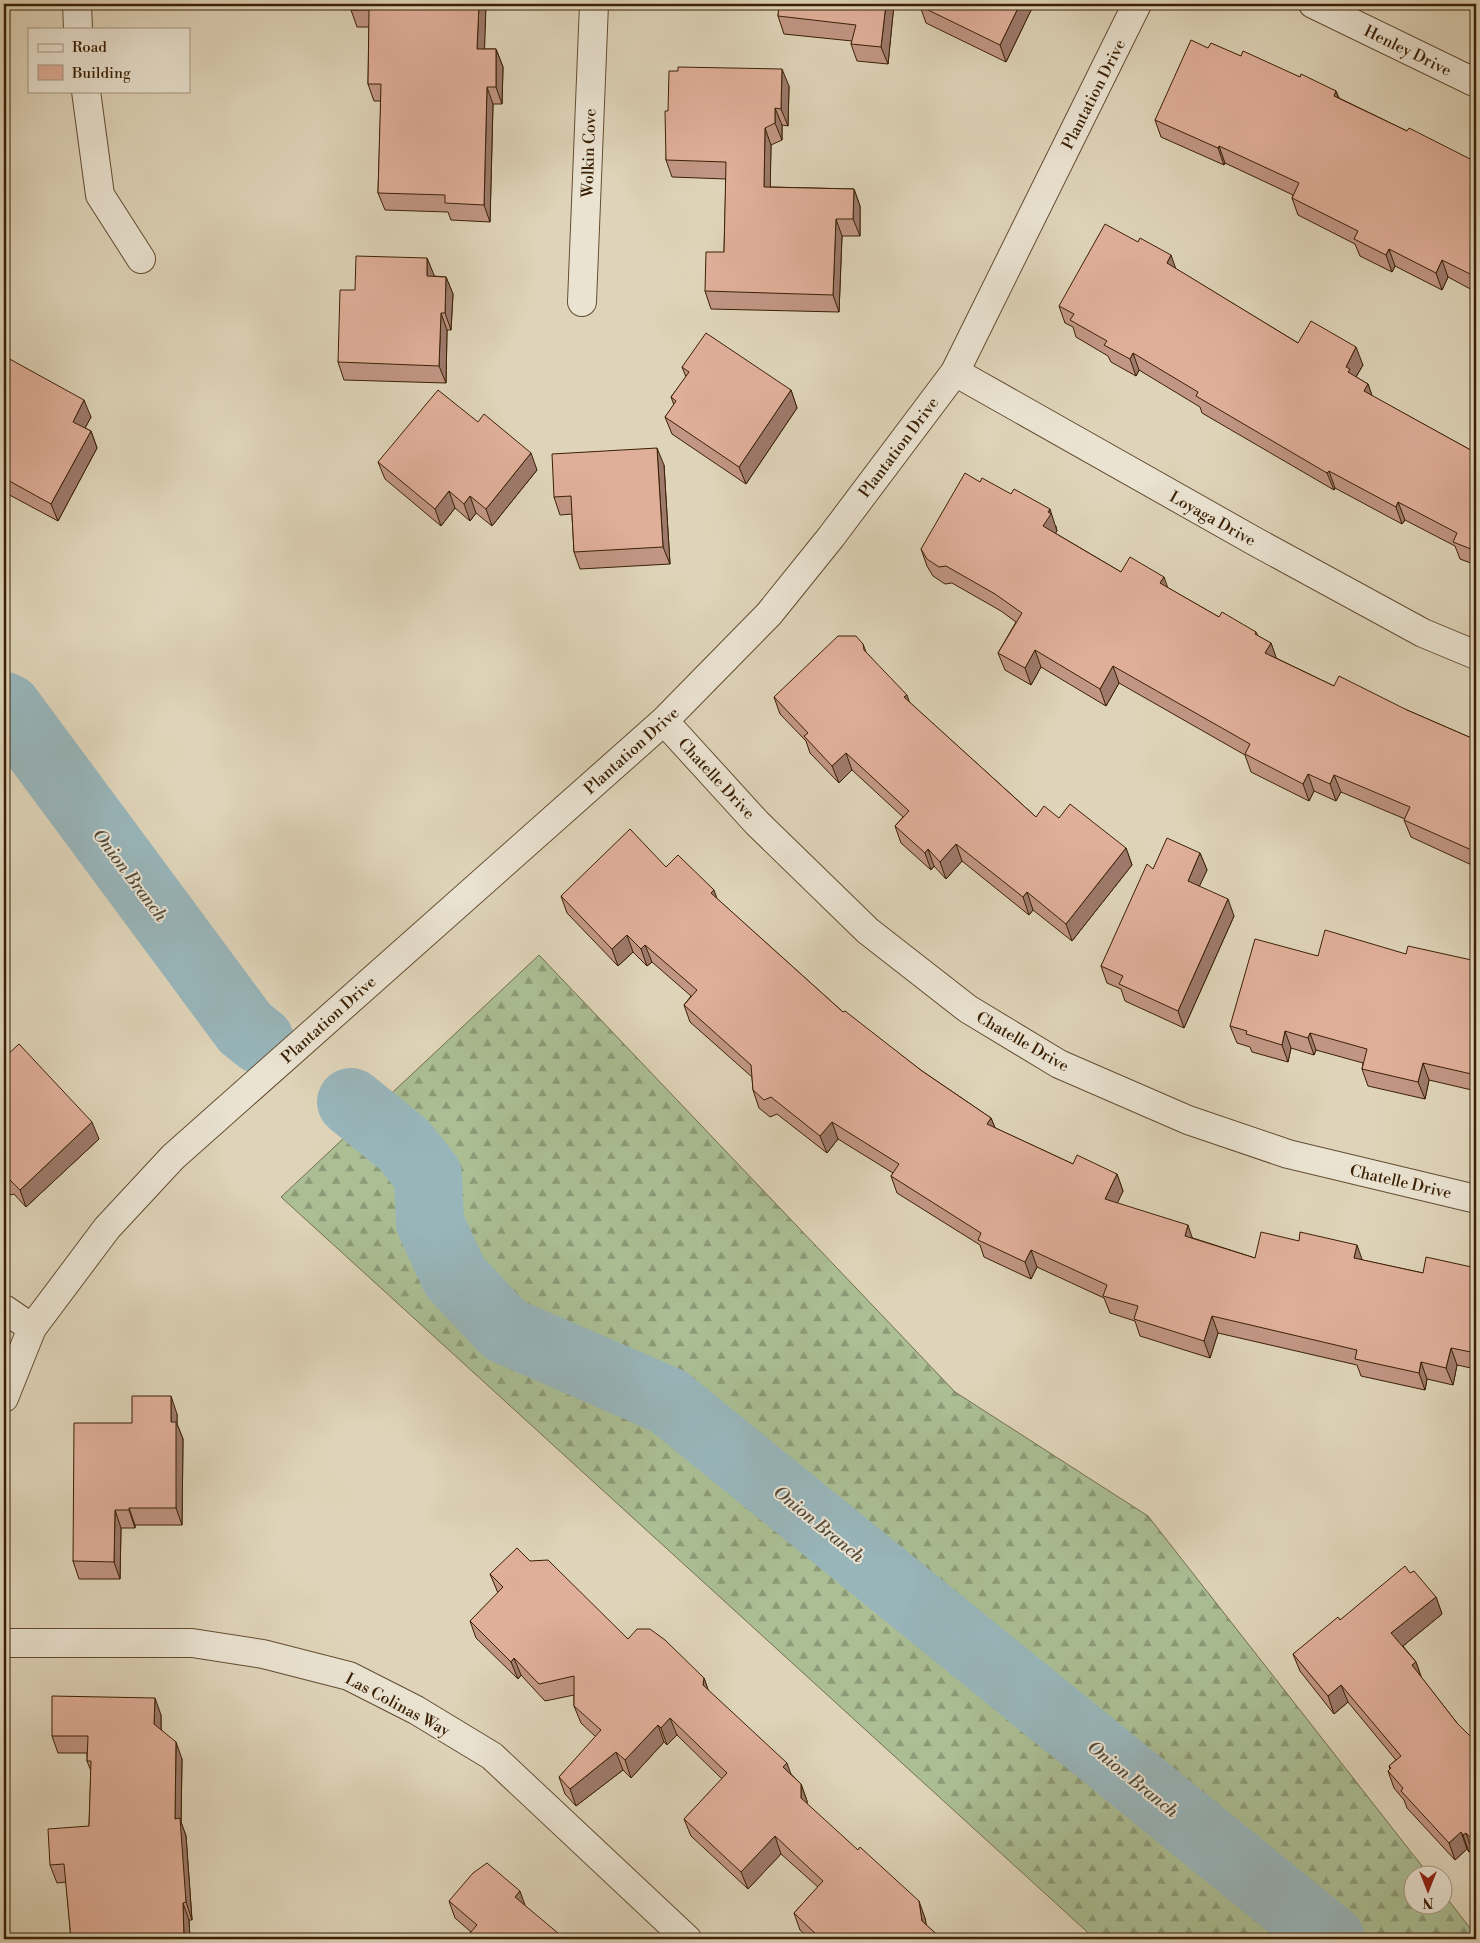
<svg xmlns="http://www.w3.org/2000/svg" width="1480" height="1943" font-family="'Libre Bodoni',serif">
  <style>
    .forest { fill: url(#forest-firs); stroke: #726f4c }
    .lines { fill: none; stroke-linecap: round; stroke-linejoin: round }
    .river { stroke: #98b5ba; stroke-width: 68 }
    .minor-casing { stroke: #634d31; stroke-width: 30 }
    .minor { stroke: #eae3d2; stroke-width: 28 }
    .wall { fill: #c19684; stroke: #3a2004 }
    .shaded-wall { fill: #9d7a6c; stroke: #3a2004 }
    .building { fill: #e0af9a; stroke: #3a2004 }
    .labels { text-anchor: middle; stroke-width: 4; stroke-linejoin: round; paint-order: stroke }
    .street-label { font-size: 16px; fill: #3a2004; stroke: #eae3d2 }
    .water-label { font-size: 18px; font-style: italic; fill: #564d3b; stroke: #eae3d2 }
  </style>
  <defs>
    <pattern id="forest-firs" width="22" height="20" patternUnits="userSpaceOnUse" patternTransform="scale(1.25)"><rect width="22" height="20" fill="#abbe94"/><path d="M5 1l3.5 6h-7zM16 11l3.5 6h-7z" fill="#8c9a77"/></pattern>
  </defs>
  <rect width="100%" height="100%" fill="#dfd4b9"/>
  <filter id="stains"><feTurbulence type="fractalNoise" baseFrequency=".004" numOctaves="4"/><feColorMatrix values="0 0 0 0 .2 0 0 0 0 .09 0 0 0 0 .02 0 0 0 .5 -.17"/></filter>
  <radialGradient id="worn" r=".72"><stop offset=".6" stop-color="#630" stop-opacity="0"/><stop offset="1" stop-color="#630" stop-opacity=".3"/></radialGradient>
  <path class="forest" d="M539,955L955,1392L1148,1516L1429,1875L1412,1876V1906H1442L1443,1893L1476,1936V1939H1095L281,1197Z"/>
  <g class="lines">
    <path class="river" d="M4,706L8,708L245,1028L260,1040
      M351,1102L404,1145L428,1175L430,1223L455,1277L505,1330L668,1401L1331,1939"/>
    <g class="minor-casing">
      <path id="minor" d="M77,4L78,29
        M1313,4L1476,83
        M86,91L100,195L141,259
        M582,302L594,4
        M955,372L1256,542L1423,633L1476,655
        M664,721L757,823L868,931L968,1009L1059,1064L1188,1120L1288,1154L1476,1199
        M4,1309L32,1328
        M4,1398L32,1328L107,1228L173,1157L664,721L769,614L831,537L955,372L1137,4
        M4,1643H192L263,1654L349,1676L416,1710L492,1756L687,1939"/>
    </g>
    <use href="#minor" class="minor"/>
  </g>
  <path class="wall" d="M486,4L484,49H496L503,67L502,104H493L490,222L451,220L448,212L385,210L378,193L381,101H374L368,84L369,27H357L351,10Z
    M664,4H894L888,64L857,61L851,44L852,41L784,34L778,16L779,8L665,6Z
    M1034,4L1006,62L926,23L920,6Z
    M1208,48L1241,56L1300,77L1336,91L1339,98L1407,131L1476,162V292L1448,277L1442,290L1395,266L1392,272L1360,256L1355,244L1298,215L1292,198L1293,195L1225,163L1224,165L1161,137L1155,120Z
    M789,86L788,126L782,125V140L771,145L770,187L854,189L860,206V236H842L839,312L711,309L705,291L724,252L726,179L672,177L666,160L668,111Z
    M1138,242L1176,269L1298,343L1363,365L1356,377L1368,384L1372,396L1476,453V565L1460,559L1455,546L1405,520L1402,524L1335,488L1334,490L1202,413L1200,407L1139,370L1136,376L1111,362L1108,356L1076,337L1073,327L1065,323L1059,306Z
    M427,258L434,276L446,277L453,294L451,330H447L446,383L344,380L338,362L355,290Z
    M4,362L91,417L85,428L91,431L97,448L58,521L4,492Z
    M682,367L791,390L797,408L746,484L672,434L665,417L674,405L671,397L686,377Z
    M378,462L537,470L492,526L476,513L470,521L455,508L441,526L385,479Z
    M664,465L670,564L580,569L574,552L572,514L560,515L554,497Z
    M1056,526L1057,531L1055,533L1121,572L1168,588L1219,617L1256,632L1258,636L1271,643L1276,658L1334,686L1407,710L1476,740V867L1411,837L1404,820L1405,819L1341,792L1336,801L1314,791L1309,801L1251,772L1245,755L1119,683L1106,706L1041,667L1031,685L1005,670L998,653L1016,622L1001,611L952,583L945,584L933,576L927,566L921,549Z
    M863,644L866,652L909,702L1036,817L1059,818L1126,848L1132,865L1072,941L1033,910L1029,915L962,861L946,879L934,866L931,870L901,843L895,826L903,817L852,770L839,783L810,753L806,741L780,714L774,697Z
    M1200,853L1207,870L1199,886L1234,916L1184,1028L1125,1001L1121,989L1107,983L1101,966L1153,869Z
    M666,867L716,898L843,1012L922,1071L991,1118L995,1128L1073,1164L1117,1174L1123,1191L1117,1203L1193,1238L1255,1258L1362,1260L1423,1273L1476,1268V1369L1457,1365L1453,1385L1427,1379L1425,1390L1361,1376L1357,1365L1218,1333L1210,1358L1140,1336L1135,1321L1110,1313L1104,1298L1037,1267L1031,1279L984,1257L980,1245L897,1193L891,1176L893,1173L838,1139L827,1153L777,1114L770,1117L759,1108L753,1090L752,1077L690,1022L684,1005L691,996L652,962L647,966L633,952L618,966L567,913L561,896Z
    M1406,954L1476,961V1091L1429,1080L1425,1099L1368,1086L1362,1069L1363,1063L1316,1050L1314,1055L1291,1048L1288,1062L1252,1052L1250,1047L1237,1043L1230,1026L1318,956Z
    M4,1058L99,1139L26,1207L14,1194L11,1195L4,1187Z
    M177,1414V1424L183,1439L182,1525H135V1528H121L120,1579H79L73,1561L132,1423Z
    M530,1561L628,1639L704,1678L708,1690L801,1784L807,1801V1804L925,1918L926,1925L942,1939H810L800,1930L794,1913L818,1887L781,1854L748,1889L691,1836L684,1819L722,1779L677,1735L667,1745L664,1742L631,1778L623,1770L576,1806L565,1794L559,1777L596,1737L581,1723L574,1706V1695L545,1701L521,1675L518,1679L476,1638L470,1621L498,1593L490,1574Z
    M1410,1573L1436,1597L1442,1614L1403,1646L1416,1662L1421,1677L1457,1723L1472,1738L1476,1737V1855L1472,1850L1469,1852L1467,1849L1455,1860L1407,1808L1404,1800L1394,1788L1388,1771L1390,1769L1389,1766L1396,1760L1348,1702L1334,1714L1300,1671L1293,1654L1340,1620Z
    M161,1715V1729L182,1759L181,1822L186,1836L192,1920H189L190,1939H71L66,1882L57,1883L50,1865L89,1826L91,1771L87,1761V1753H58L52,1736Z
    M449,1901L525,1906L471,1932L455,1918Z"/>
  <path class="shaded-wall" d="M479,4H486L484,66L477,49Z
    M886,4H894L888,64L881,47Z
    M1020,4H1034L1006,62L1000,45Z
    M496,49L503,67L502,104L496,87Z
    M782,69L789,86L788,126L781,109Z
    M487,87L493,104L490,222L484,205Z
    M1336,91L1342,108L1334,96Z
    M775,108L782,125V140L775,123Z
    M765,128L771,145L770,204L764,187Z
    M1219,146L1225,163L1224,165L1218,148Z
    M854,189L860,206V236L853,219Z
    M836,219L842,236L839,312L833,295Z
    M1389,249L1395,266L1392,272L1386,255Z
    M1171,255L1177,272L1167,263Z
    M427,258L434,275L433,293L427,276Z
    M1442,260L1448,277L1442,290L1436,273Z
    M446,277L453,294L451,330L445,313Z
    M441,313L447,330L446,383L439,366Z
    M1356,347L1363,365L1354,380L1356,386L1346,367Z
    M1133,353L1139,370L1136,376L1130,359Z
    M1368,384L1374,401L1364,391Z
    M791,390L797,408L746,484L739,467Z
    M84,400L91,417L79,439L73,422Z
    M91,431L97,448L58,521L51,504Z
    M657,448L664,465L670,564L663,547Z
    M531,453L537,470L492,526L486,509Z
    M1329,471L1335,488L1334,490L1327,473Z
    M449,491L455,508L441,526L435,509Z
    M470,496L476,513L470,521L464,504Z
    M1398,502L1405,520L1402,524L1396,507Z
    M1050,509L1057,531L1049,543L1043,526Z
    M1164,577L1170,594L1160,583Z
    M1271,643L1277,660L1265,653Z
    M1035,650L1041,667L1031,685L1025,668Z
    M1113,666L1119,683L1106,706L1100,689Z
    M907,695L913,712L904,697Z
    M846,753L852,770L839,783L832,766Z
    M1308,774L1314,791L1309,801L1303,784Z
    M1334,775L1341,792L1336,801L1330,784Z
    M956,844L962,861L946,879L940,862Z
    M1126,848L1132,865L1072,941L1066,924Z
    M928,849L934,866L931,870L925,853Z
    M1200,853L1207,870L1194,898L1188,881Z
    M714,890L720,907L711,893Z
    M1027,892L1033,910L1029,915L1023,897Z
    M1228,899L1234,916L1184,1028L1178,1011Z
    M627,935L633,952L618,966L612,949Z
    M645,945L652,962L647,966L641,949Z
    M1285,1031L1291,1048L1288,1062L1282,1045Z
    M1310,1033L1316,1050L1314,1055L1308,1038Z
    M1423,1063L1429,1080L1425,1099L1418,1082Z
    M991,1118L998,1135L987,1124Z
    M92,1122L99,1139L26,1207L20,1190Z
    M832,1122L838,1139L827,1153L820,1136Z
    M1117,1174L1123,1191L1111,1217L1105,1199Z
    M1188,1225L1194,1243L1185,1236Z
    M1357,1245L1363,1262L1354,1258Z
    M1031,1250L1037,1267L1031,1279L1025,1262Z
    M1212,1316L1218,1333L1210,1358L1204,1341Z
    M1451,1348L1457,1365L1453,1385L1446,1368Z
    M1421,1362L1427,1379L1425,1390L1419,1373Z
    M171,1396L177,1414V1424L183,1439L182,1525L176,1508L171,1422Z
    M129,1508L135,1525V1528L129,1510Z
    M115,1510L121,1528L120,1579L114,1562Z
    M1436,1597L1442,1614L1398,1650L1391,1633Z
    M514,1658L521,1675L518,1679L511,1662Z
    M1416,1662L1422,1679L1412,1665Z
    M704,1678L710,1695L703,1685Z
    M1341,1685L1348,1702L1334,1714L1328,1696Z
    M155,1698L161,1715V1741L154,1724Z
    M670,1718L677,1735L667,1745L661,1728Z
    M658,1725L664,1742L631,1778L625,1760Z
    M176,1742L182,1759L181,1822L186,1836L192,1920L186,1902L175,1819Z
    M616,1752L623,1770L576,1806L570,1789Z
    M787,1763L793,1780L783,1767Z
    M801,1784L807,1801V1815L801,1798Z
    M1461,1832L1467,1849L1455,1860L1449,1843Z
    M1466,1833L1472,1850L1469,1852L1463,1835Z
    M775,1836L781,1854L748,1889L741,1872Z
    M520,1891L526,1908L515,1897Z
    M919,1901L925,1918L929,1938L922,1921Z
    M183,1903L189,1920L190,1939H184Z"/>
  <path class="building" d="M351,4H479L477,49H496V87H487L484,205L445,203V195L378,193L381,84H368L369,10H351Z
    M779,4H886L881,47L851,44L856,25L778,16Z
    M921,4H1020L1000,45L920,6Z
    M1191,40L1208,48L1211,43L1241,56L1243,51L1300,77L1301,74L1336,91L1334,96L1407,131L1409,128L1476,162V277L1442,260L1436,273L1389,249L1386,255L1354,239L1358,231L1292,198L1299,183L1219,146L1218,148L1155,120Z
    M678,67L782,69L781,109L775,108V123L765,128L764,187L854,189L853,219H836L833,295L705,291L706,252H724L726,162L666,160L665,111H668L669,71H678Z
    M1105,224L1138,242L1140,238L1171,255L1167,263L1298,343L1311,321L1356,347L1346,367L1350,369L1348,372L1368,384L1364,391L1476,453V551L1453,542L1457,533L1398,502L1396,507L1329,471L1327,473L1196,396L1198,392L1133,353L1130,359L1104,345L1107,341L1070,320L1074,314L1059,306Z
    M356,256L427,258V276L446,277L445,313H441L439,366L338,362L340,290H355Z
    M706,333L791,390L739,467L665,417L676,401L671,397L689,372L682,367Z
    M6,357L84,400L73,422L91,431L51,504L4,478V362Z
    M438,390L478,422L484,414L531,453L486,509L470,496L464,504L449,491L435,509L378,462Z
    M657,448L663,547L574,552L571,496L554,497L552,454Z
    M965,473L980,482L982,478L1011,494L1014,489L1050,509L1048,512L1051,514L1043,526L1121,572L1130,557L1164,577L1160,583L1219,617L1222,612L1256,632L1255,634L1271,643L1265,653L1334,686L1339,676L1407,710L1476,740V852L1404,820L1410,807L1334,775L1330,784L1308,774L1303,784L1245,754L1250,744L1113,666L1100,689L1035,650L1025,668L998,653L1022,613L995,594L946,566L939,567L927,559L921,549Z
    M838,636H856L863,644L864,650L907,695L904,697L1036,817L1044,806L1059,818L1070,804L1126,848L1066,924L1027,892L1023,897L956,844L940,862L928,849L925,853L895,826L909,811L846,753L832,766L804,736L808,733L774,697Z
    M630,829L666,867L678,855L714,890L711,893L843,1012L845,1011L922,1071L991,1118L987,1124L1073,1164L1077,1155L1117,1174L1105,1199L1188,1225L1185,1236L1255,1258L1261,1232L1299,1241L1300,1232L1357,1245L1354,1258L1423,1273L1426,1257L1476,1268V1353L1451,1348L1446,1368L1421,1362L1419,1373L1355,1359L1357,1350L1212,1316L1204,1341L1134,1319L1138,1306L1103,1296L1107,1285L1031,1250L1025,1262L978,1240L981,1233L891,1176L899,1164L832,1122L820,1136L771,1097L764,1100L753,1090L751,1065L684,1005L697,990L645,945L641,949L627,935L612,949L561,896Z
    M1167,838L1200,853L1188,881L1228,899L1178,1011L1119,984L1123,976L1101,966L1147,864L1153,869Z
    M1325,930L1406,954L1408,946L1476,961V1075L1423,1063L1418,1082L1362,1069L1367,1049L1310,1033L1308,1038L1285,1031L1282,1045L1246,1034L1247,1031L1230,1026L1255,939L1318,956Z
    M19,1044L92,1122L20,1190L7,1177L5,1178L4,1177V1058Z
    M132,1396H171V1422H176V1508H129V1510H115L114,1562L73,1561L74,1423H132Z
    M517,1548L530,1561L548,1560L628,1639L637,1629H650L665,1640L704,1678L703,1685L787,1763L783,1767L801,1784V1798L858,1850L860,1847L919,1901L922,1921L942,1939H821L794,1913L823,1881L775,1836L741,1872L684,1819L727,1773L670,1718L661,1728L658,1725L625,1760L616,1752L570,1789L559,1777L601,1730L574,1706V1676L539,1684L514,1658L511,1662L470,1621L503,1587L490,1574Z
    M1405,1566L1410,1573L1414,1571L1436,1597L1391,1633L1416,1662L1412,1665L1457,1723L1472,1738L1475,1736L1476,1737V1844L1466,1833L1463,1835L1461,1832L1449,1843L1401,1791L1403,1788L1388,1771L1391,1768L1389,1766L1401,1756L1341,1685L1328,1696L1293,1654L1338,1617L1340,1620Z
    M52,1696L155,1698L154,1724L176,1742L175,1819L180,1818L186,1902L183,1903L184,1939H71L64,1864L50,1865L48,1829L89,1826L91,1761H87L88,1736H52Z
    M487,1863L520,1891L515,1897L565,1939H465L477,1925L449,1901L473,1873Z"/>
  <g class="labels">
    <g class="street-label">
      <text transform="translate(1408 50) rotate(26)" y="6">Henley Drive</text>
      <text transform="translate(1093 94) rotate(-63)" y="6">Plantation Drive</text>
      <text transform="translate(588 153) rotate(-88)" y="6">Wolkin Cove</text>
      <text transform="translate(898 447) rotate(-53)" y="6">Plantation Drive</text>
      <text transform="translate(1213 518) rotate(29)" y="6">Loyaga Drive</text>
      <text transform="translate(631 750) rotate(-42)" y="6">Plantation Drive</text>
      <text transform="translate(717 778) rotate(47)" y="6">Chatelle Drive</text>
      <text transform="translate(328 1019) rotate(-42)" y="6">Plantation Drive</text>
      <text transform="translate(1023 1041) rotate(30)" y="6">Chatelle Drive</text>
      <text transform="translate(1401 1181) rotate(13)" y="6">Chatelle Drive</text>
      <text transform="translate(398 1704) rotate(28)" y="6">Las Colinas Way</text>
    </g>
    <g class="water-label">
      <text transform="translate(130 875) rotate(53)" y="6">Onion Branch</text>
      <text transform="translate(819 1524) rotate(39)" y="6">Onion Branch</text>
      <text transform="translate(1133 1779) rotate(39)" y="6">Onion Branch</text>
    </g>
  </g>
  <rect width="1480" height="1943" fill="none" stroke="#dfd4b9" stroke-width="20"/>
  <rect x="5" y="5" width="1470" height="1933" fill="none" stroke="#3a2004" stroke-width="2.5"/>
  <rect x="10" y="10" width="1460" height="1923" fill="none" stroke="#3a2004"/>
  <rect x="28" y="28" width="162" height="65" fill="#eae3d2" stroke="#a49580"/>
  <rect x="38" y="44" width="25" height="8" fill="#eae3d2" stroke="#a49580"/>
  <text x="72" y="52" font-size="15" fill="#3a2004">Road</text>
  <rect x="38" y="65" width="25" height="15" fill="#e0af9a" stroke="#a49580"/>
  <text x="72" y="78" font-size="15" fill="#3a2004">Building</text>
  <g transform="translate(1428 1890) rotate(180)"><circle r="24" fill="#eae3d2" stroke="#a49580"/>
  <path d="M0-4L9 19L0 12L-9 19Z" fill="#8f2418"/>
  <text y="-8" font-size="14" font-weight="bold" text-anchor="middle" fill="#3a2004">N</text>
  </g>
  <rect width="100%" height="100%" filter="url(#stains)"/>
  <rect width="100%" height="100%" fill="url(#worn)"/>
</svg>
